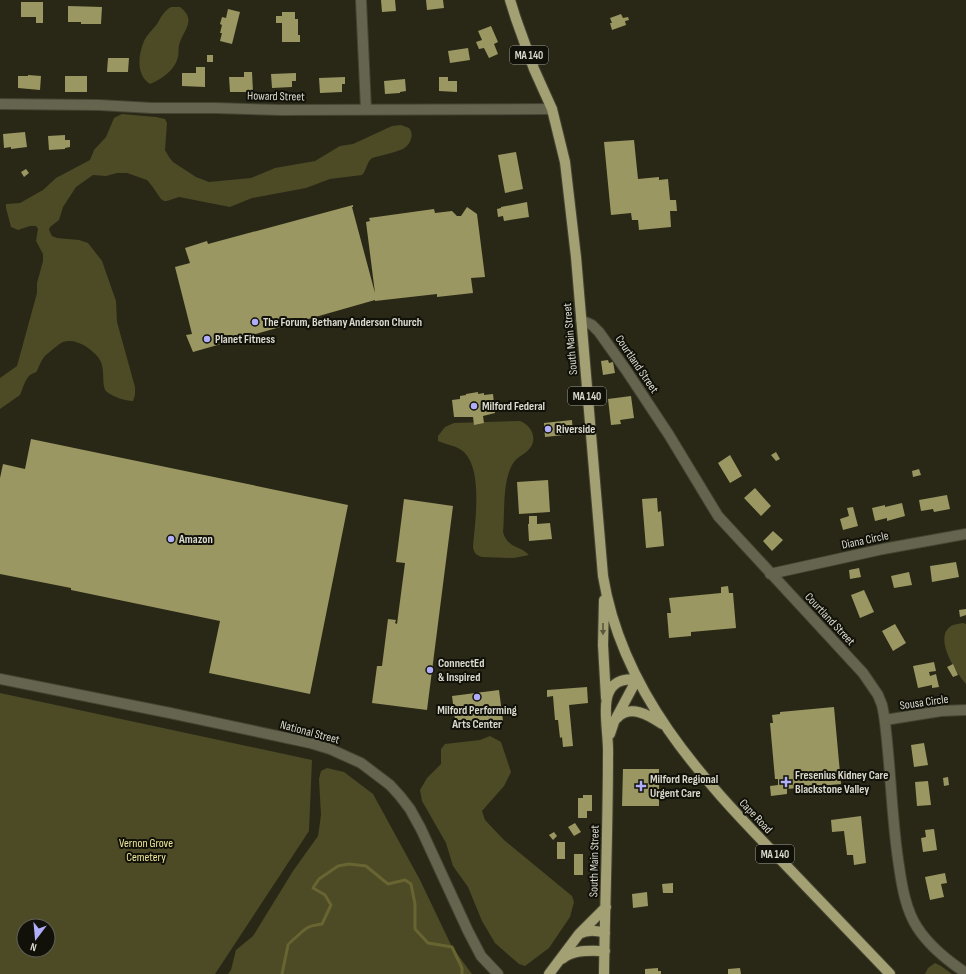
<svg xmlns="http://www.w3.org/2000/svg" width="966" height="974" font-family="'Sofia Sans Condensed',sans-serif">
  <style>
    .green { fill: #4d4a26; fill-rule: evenodd }
    .lines { fill: none; stroke-linecap: round; stroke-linejoin: round }
    .stream { stroke: #696532; stroke-width: 3 }
    .building { fill: #9a9762 }
    .minor-casing { stroke: #454433; stroke-width: 12 }
    .major-casing { stroke: #454433; stroke-width: 12 }
    .minor { stroke: #65644f; stroke-width: 10 }
    .major { stroke: #a3a074; stroke-width: 10 }
    .oneway { fill: #5a583e }
    .poi-dot { fill: #b0aefa; stroke: #111109; stroke-width: 1.5 }
    .labels { text-anchor: middle; stroke-width: 4; stroke-linejoin: round; paint-order: stroke }
    .shield { fill: #111109; stroke: #9d9d93; stroke-width: 1 }
    .shield-label { font-size: 11px; font-weight: bold; fill: #d9d9ce }
    .street-label { font-size: 12px; fill: #d9d9ce; stroke: #111109 }
    .poi-label { font-size: 12px; font-weight: bold; fill: #d9d9ce; stroke: #111109; text-anchor: start }
    .park-label { font-size: 12px; fill: #eee898; stroke: #111109 }
  </style>
  <rect width="100%" height="100%" fill="#292816"/>
  <path class="green" d="M171,7H180C197,20 184,29 179,45C178,49 179,53 178,57C175,70 162,79 150,84C136,75 138,55 144,41C147,35 153,29 157,24C161,17 164,11 171,7Z
    M122,114L156,117L165,119L167,123L165,150L169,157L173,162L196,177L209,182L251,178L275,168L315,161L340,146L353,144L392,126L401,125L409,128C415,134 410,145 403,149C393,153 382,155 372,158C366,163 367,170 362,175L330,179L306,188L252,198L230,207L179,197L167,201H164L161,199L152,186L147,180L127,173H117L106,176L93,175L76,187L63,207L59,220L50,227L49,230L52,236L57,238L79,240L88,243L102,261L116,301L117,322L135,387V395L133,401C126,401 113,397 107,392C100,386 107,368 98,357C90,348 76,338 63,342C60,343 47,354 44,357C41,361 39,366 37,371C34,374 32,373 29,376C25,380 22,390 20,395L0,409V378L17,366L37,293V283L43,261V254L36,241L38,229L36,226H30L18,230L11,227L6,208V204L20,203L43,190L56,178L90,160L94,150L106,137L114,118Z
    M520,421C528,424 535,432 533,442C531,452 519,455 514,462C502,478 505,513 503,532C508,549 519,545 529,555L514,558L482,557C476,555 474,553 473,547C475,521 483,471 464,452C456,445 447,445 438,441V436L445,427L454,423Z
    M963,623L966,624V684C956,672 933,638 951,626C954,624 959,624 963,623Z
    M0,693L312,760L309,831L215,974H0ZM24,926H48V950H24Z
    M490,736L501,742L511,772L504,786L482,811L485,820L504,840L572,896L574,902L570,917L549,948L525,966L519,964L495,943L482,921L468,887L453,866L446,843L422,801L420,790L427,778L441,764V749L445,744L480,740Z
    M327,768L344,772L373,794L420,880L452,947L472,974H228L231,970L236,950L253,936L293,871L318,836L321,815L319,779L321,771Z
    M935,963L941,966L952,974H925L928,968Z"/>
  <g class="lines">
    <path class="stream" d="M282,974L288,945C288,944 305,929 307,928C311,925 318,925 322,924L331,905L325,895L313,888L319,879L338,866L349,864L366,866L388,884L405,880L411,884L415,904V929L428,943L452,947L462,968V974"/>
  </g>
  <path class="building" d="M381,0H395L396,11L382,12Z
    M426,0H443L444,8L427,10Z
    M21,2H43V23H36V17H21Z
    M68,6L102,7L101,24H81V22H68Z
    M228,9L240,12L232,44L220,41L222,33H220L222,25L220,24L222,17L226,18Z
    M282,12H295V19H298V35H300V42H282V23H276V16H282Z
    M621,14L623,18L628,17L629,20L625,21L626,25L612,30L610,23H612L610,18Z
    M491,26L498,42L494,44L498,54L489,58L484,48L479,49L476,42L482,40L478,31Z
    M468,48L470,60L450,63L448,51Z
    M207,55H213V62H207Z
    M108,58H129L128,72H107Z
    M196,67H205V87L182,86V73H196Z
    M244,72H252L253,92H230L229,77H244Z
    M296,73V81H292V87L272,88L271,74Z
    M28,75L41,76L40,90L18,88V76H28Z
    M65,76H87V92H65Z
    M345,77V84H342V92L320,93L319,78Z
    M439,77H448V81H457V92L439,91Z
    M405,79L406,91L400,92V93L385,94L384,81Z
    M25,132L27,147L11,149V147L4,148L3,134Z
    M65,135V140H70V147L65,148V149L49,150L48,136Z
    M634,140L638,179L659,177V180L668,179L670,200H676L677,211H670L671,227L639,230L638,220H632L631,213L611,215L604,142Z
    M516,152L523,189L505,193L498,155Z
    M26,169L29,173L24,177L21,172Z
    M527,202L529,217L504,221L503,216L498,217L497,209L501,208V207Z
    M353,205V207H352L375,293L366,222L370,221L369,218L434,209L435,213L452,211L457,216H461L467,207L477,214L485,277L471,278L473,293L437,297V294L375,301V300L193,352L186,335L192,334L175,267L190,263L185,248L207,241L208,244Z
    M608,360L609,363L613,362L615,373L603,375L601,361Z
    M478,392V394L484,393V395L493,394L495,413L483,416L484,423L474,425L473,417H454L452,400L460,399V396L466,395V394Z
    M631,396L634,418L620,420L621,424L611,425L608,399Z
    M572,420L573,434L545,437L544,423Z
    M31,439L348,505L310,694L209,673L220,621L71,590V588L0,574V478L3,464L25,469Z
    M776,452L780,459L776,461L771,455Z
    M730,455L742,476L730,483L718,463Z
    M919,469L921,475L913,477L912,471Z
    M548,480L550,512L519,514L517,482Z
    M755,488L771,506L761,516L744,498Z
    M947,495L950,509L934,512L933,509L921,511L919,500Z
    M657,498L658,512L661,511L664,546L646,548L642,499Z
    M404,499L453,506L427,710L372,703L377,666H382L388,619L396,620L395,623L397,624L405,563L396,562Z
    M902,503L905,516L887,521V518L875,521L872,508L885,505V507Z
    M853,507L858,526L843,530L840,519L849,516L847,508Z
    M529,516H537V524L550,523L552,539L529,541L528,524H529Z
    M773,531L783,540L772,551L763,541Z
    M956,562L959,577L932,582L930,566Z
    M859,568L861,577L850,579L849,570Z
    M909,572L912,585L894,588L891,576Z
    M728,586L729,593H733L736,628L691,632V636L669,638L667,613H671L669,598L721,593V587Z
    M864,590L874,612L860,618L851,595Z
    M966,609V615L960,617L959,610Z
    M895,624L906,643L893,651L882,631Z
    M934,662L936,671L929,672L930,676L936,674L939,687L932,688V685L918,688L913,666Z
    M953,664L958,675L953,677L947,667Z
    M587,687L588,703L569,705L573,746L563,747L562,737L560,738L558,720H555L553,696L547,697V690Z
    M499,690L503,721L456,727L452,696Z
    M834,707L841,784L787,789V794L771,796L770,786L778,785V779H775L770,723H773L772,715L780,714V712Z
    M924,743L928,765L914,767L911,745Z
    M623,769H659V806H622Z
    M948,777L949,785L944,786L943,778Z
    M928,781L931,805L917,806L915,782Z
    M583,795H592V811H587V818H578V798H583Z
    M861,816L866,863L854,865L853,855H847L844,831L832,832L831,820Z
    M575,823L581,832L574,836L568,827Z
    M934,829L937,850L923,852L921,838L926,837L925,830Z
    M554,832L557,836L553,840L549,835Z
    M557,842H565V859H557Z
    M574,854H583V875H574Z
    M945,873L947,883L941,884L944,897L930,900L925,877Z
    M673,883V893H663L662,884Z
    M647,892L648,906L633,908L632,894Z
    M658,968V971H661V974H645V969Z
    M740,968L741,974H728V969Z"/>
  <g class="lines">
    <g class="minor-casing">
      <path id="minor" d="M361,0L366,109
        M0,104L99,105L152,108H215L281,110L552,109
        M581,320L592,325L599,332L626,370L669,435L718,516L863,673L878,695L882,705L884,715C891,765 891,816 899,866C902,887 906,910 917,927C929,946 948,961 966,973
        M770,574L883,549L966,534
        M0,679L170,713L310,743L330,749L361,763L390,785L400,796L410,809L421,829L468,931L481,956L498,974
        M885,720L941,711L966,710"/>
    </g>
    <g class="major-casing">
      <path id="major" d="M510,0L516,19L534,69L552,109L565,162L576,257L603,576C622,692 700,777 779,858C816,897 853,935 890,974
        M604,600L603,645L606,698
        M617,718C630,704 649,715 662,724
        M610,734L614,722L637,679
        M579,934L606,907
        M562,959C574,949 590,951 605,951
        M549,974L579,934C588,929 596,930 605,933
        M604,974C605,901 608,828 608,755C609,738 602,706 609,692C614,680 626,679 637,679"/>
    </g>
    <use href="#minor" class="minor"/>
    <use href="#major" class="major"/>
  </g>
  <defs><path id="oneway-solid" d="M-6-.8H1V-3.2L6.5 0L1 3.2V.8H-6Z"/></defs>
  <use class="oneway" href="#oneway-solid" transform="translate(603 629) rotate(90)"/>
  <g class="poi-dot">
    <circle cx="255" cy="322" r="4"/>
    <circle cx="207" cy="339" r="4"/>
    <circle cx="474" cy="406" r="4"/>
    <circle cx="548" cy="429" r="4"/>
    <circle cx="171" cy="539" r="4"/>
    <circle cx="430" cy="670" r="4"/>
    <circle cx="477" cy="697" r="4"/>
    <path d="M784 776h4v4h4v4h-4v4h-4v-4h-4v-4h4z"/>
    <path d="M639 780h4v4h4v4h-4v4h-4v-4h-4v-4h4z"/>
  </g>
  <g class="labels">
    <g class="shield">
      <rect x="510" y="46" width="38" height="18" rx="3"/>
      <rect x="568" y="387" width="38" height="18" rx="3"/>
      <rect x="756" y="845" width="38" height="18" rx="3"/>
    </g>
    <g class="shield-label">
      <text x="529" y="59">MA 140</text>
      <text x="587" y="400">MA 140</text>
      <text x="775" y="858">MA 140</text>
    </g>
    <g class="street-label">
      <text transform="translate(276 96) rotate(1)" y="4">Howard Street</text>
      <text transform="translate(570 339) rotate(-95)" y="4">South Main Street</text>
      <text transform="translate(637 364) rotate(56)" y="4">Courtland Street</text>
      <text transform="translate(865 540) rotate(-12)" y="4">Diana Circle</text>
      <text transform="translate(830 619) rotate(47)" y="4">Courtland Street</text>
      <text transform="translate(924 702) rotate(-8)" y="4">Sousa Circle</text>
      <text transform="translate(310 732) rotate(15)" y="4">National Street</text>
      <text transform="translate(756 816) rotate(47)" y="4">Cape Road</text>
      <text transform="translate(594 861) rotate(-89)" y="4">South Main Street</text>
    </g>
    <g class="poi-label">
      <text x="263" y="326">The Forum, Bethany Anderson Church</text>
      <text x="215" y="343">Planet Fitness</text>
      <text x="482" y="410">Milford Federal</text>
      <text x="556" y="433">Riverside</text>
      <text x="179" y="543">Amazon</text>
      <text x="438" y="667">ConnectEd<tspan x="438" dy="14">&amp; Inspired</tspan></text>
      <text x="477" y="714" text-anchor="middle">Milford Performing<tspan x="477" dy="14">Arts Center</tspan></text>
      <text x="795" y="779">Fresenius Kidney Care<tspan x="795" dy="14">Blackstone Valley</tspan></text>
      <text x="650" y="783">Milford Regional<tspan x="650" dy="14">Urgent Care</tspan></text>
    </g>
    <g class="park-label">
      <text x="146" y="847">Vernon Grove<tspan x="146" dy="14">Cemetery</tspan></text>
    </g>
  </g>
  <g transform="translate(36 938) rotate(196)"><circle r="19" fill="#111109" stroke="#616158"/>
  <path d="M0-3L7 15L0 10L-7 15Z" fill="#b0aefa"/>
  <text y="-6" font-size="11" font-weight="bold" text-anchor="middle" fill="#d9d9ce">N</text>
  </g>
</svg>
